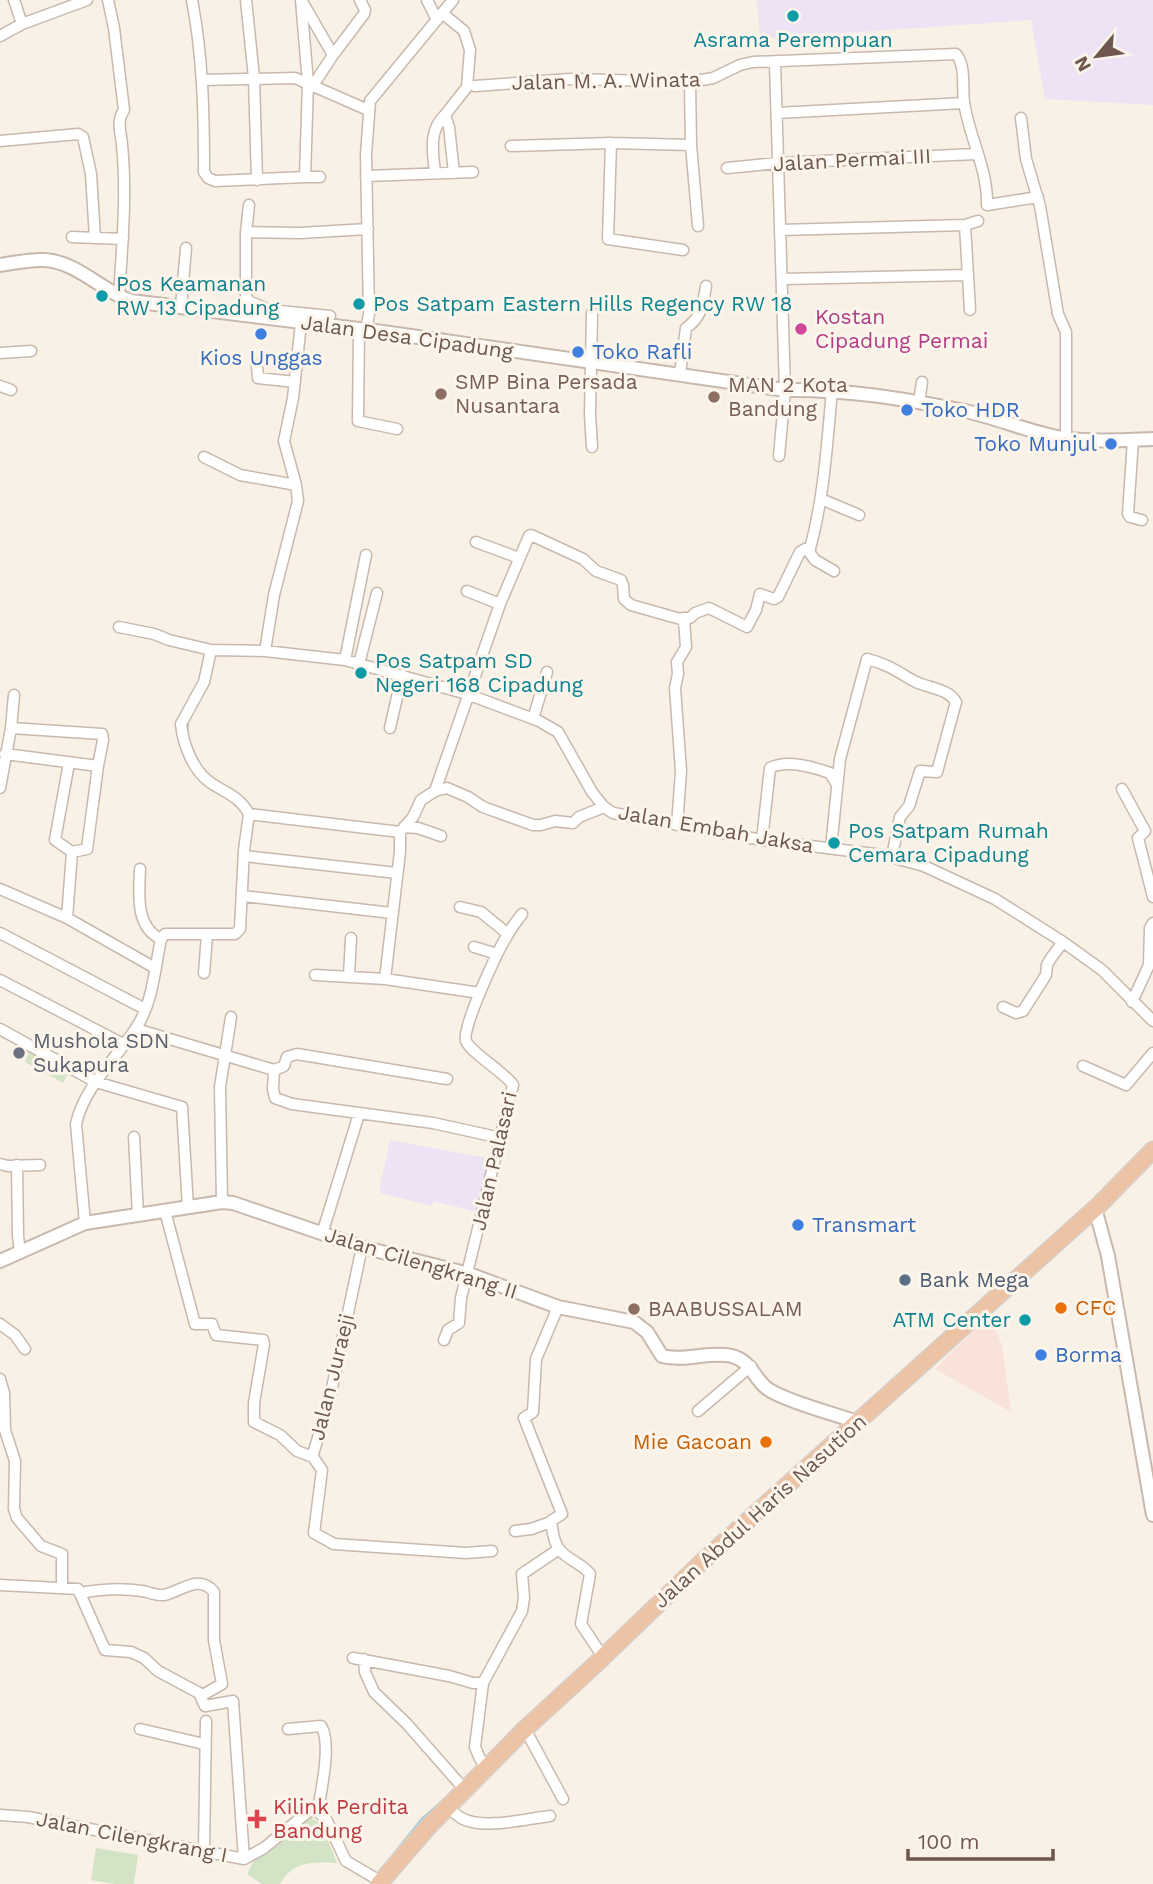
<svg xmlns="http://www.w3.org/2000/svg" width="1153" height="1884" font-family="'Work Sans',sans-serif">
  <style>
    .commercial { fill: #f8e2da }
    .education { fill: #eee2f5 }
    .green { fill: #d3e4c6 }
    .lines { fill: none; stroke-linecap: round; stroke-linejoin: round }
    .stream { stroke: #a4cad0; stroke-width: 2.5 }
    .minor-casing { stroke: #c8b8ad; stroke-width: 13 }
    .tertiary-casing { stroke: #c8b8ad; stroke-width: 16 }
    .trunk-casing { stroke: #d6d0cd; stroke-width: 19 }
    .minor { stroke: #fff; stroke-width: 10 }
    .tertiary { stroke: #fff; stroke-width: 12 }
    .trunk { stroke: #edc3a5; stroke-width: 16 }
    .culture-dot { fill: #0f9aa8; stroke: #fcf5eb; stroke-width: 2.5 }
    .hotel-dot { fill: #d1479c; stroke: #fcf5eb; stroke-width: 2.5 }
    .shop-dot { fill: #3f7fe0; stroke: #fcf5eb; stroke-width: 2.5 }
    .education-dot { fill: #8d6e63; stroke: #fcf5eb; stroke-width: 2.5 }
    .worship-dot { fill: #6b7280; stroke: #fcf5eb; stroke-width: 2.5 }
    .service-dot { fill: #5c6f8a; stroke: #fcf5eb; stroke-width: 2.5 }
    .food-dot { fill: #e8710a; stroke: #fcf5eb; stroke-width: 2.5 }
    .health-dot { fill: #e0444e; stroke: #fcf5eb; stroke-width: 2.5 }
    .labels { text-anchor: middle; stroke-width: 6; stroke-linejoin: round; paint-order: stroke }
    .culture-label { font-size: 21px; fill: #0d838f; stroke: #fcf5eb; text-anchor: start }
    .street-label { font-size: 21px; fill: #6e584e; stroke: #fcf5eb }
    .hotel-label { font-size: 21px; fill: #b23c85; stroke: #fcf5eb; text-anchor: start }
    .shop-label { font-size: 21px; fill: #366cbe; stroke: #fcf5eb; text-anchor: start }
    .education-label { font-size: 21px; fill: #785e54; stroke: #fcf5eb; text-anchor: start }
    .worship-label { font-size: 21px; fill: #5b616d; stroke: #fcf5eb; text-anchor: start }
    .service-label { font-size: 21px; fill: #4e5e75; stroke: #fcf5eb; text-anchor: start }
    .food-label { font-size: 21px; fill: #c56008; stroke: #fcf5eb; text-anchor: start }
    .health-label { font-size: 21px; fill: #be3a42; stroke: #fcf5eb; text-anchor: start }
  </style>
  <rect width="100%" height="100%" fill="#f9f1e5"/>
  <path class="commercial" d="M989,1315L1002,1345L1011,1412L935,1369Z"/>
  <path class="education" d="M757,0H1153V105L1045,99L1031,20L760,39Z
    M390,1140L492,1159L478,1212L434,1201L432,1206L381,1193L380,1187Z"/>
  <path class="green" d="M30,1050L69,1071L63,1083L25,1062Z
    M309,1817L321,1823L337,1863C313,1862 294,1860 280,1884H262L247,1874L253,1862Z
    M96,1848L138,1855L134,1884H114L91,1880Z"/>
  <g class="lines">
    <path class="stream" d="M730,75L743,69
      M127,294L173,300
      M187,735L188,721
      M711,836L725,838
      M251,1203L264,1208
      M439,1260L452,1264
      M0,1810L22,1812
      M381,1870L421,1820L447,1797"/>
    <g class="minor-casing">
      <path id="minor" d="M14,0L22,24
        M108,0L114,28L124,110C116,121 121,132 122,145C127,195 122,247 119,296
        M192,0C203,57 204,115 204,172L208,178L215,181L305,177L308,83L301,0
        M246,0L254,78L257,180
        M427,0L437,20
        M303,3L333,55L314,84
        M442,13L464,31L470,50L467,87L445,115L449,127L454,173
        M0,36L22,24L87,0
        M333,55L364,14L365,10L360,0
        M775,63L785,390L779,456
        M202,80L295,78L368,110
        M690,82L691,145L698,226
        M475,86L570,79L690,82L713,78L740,65L753,62L956,54C966,65 962,87 964,102C969,137 988,169 987,205L1038,197
        M777,113L964,103
        M1021,118L1026,159L1040,206L1058,314L1066,332V438
        M0,141L78,134L83,137L91,174L95,238
        M611,143L608,239L683,250
        M511,146L611,143L691,145
        M727,168L778,163L976,154
        M435,173C433,152 428,131 445,115
        M366,176L473,172
        M305,177H320
        M249,205L246,232V296L248,301L270,310L330,316
        M965,225L970,310
        M780,230L965,225L978,221
        M246,232L300,233L368,229
        M72,237L123,239
        M783,279L968,275
        M181,307L186,248
        M359,329L358,421L397,429
        M366,330L369,314L366,155L370,101L453,0
        M0,353L31,351
        M257,366L258,378L295,382
        M680,373L686,328C702,317 703,304 706,286
        M0,386L11,390
        M832,390C827,444 824,499 809,552L815,560L834,571
        M919,402L922,382
        M1133,440L1128,514L1130,517L1142,520
        M592,447L590,414L592,313
        M204,457L240,475L296,485
        M821,499L859,515
        M476,542L519,558
        M467,591L500,604
        M683,618H690L695,613L709,608L747,627L756,610L760,594L774,599L778,597L800,552L805,549L810,550
        M119,627L154,634L169,640L211,650L265,651L345,660L467,694L539,721L558,732L592,792L604,807L613,813L762,840L883,855L924,866L995,899L1063,942L1102,970L1153,1021
        M265,651L274,595L298,501L296,485L284,441L293,398L301,323
        M345,660L366,555
        M359,664L377,593
        M533,719L547,672
        M11,728L102,734L103,740L98,766
        M390,728L402,675
        M5,754L98,766L87,849L72,852
        M0,788L11,728L14,695
        M1122,789L1145,831L1138,838L1153,897
        M435,791L500,604L529,536L531,535L583,559L596,571L621,580L623,585L624,599L631,605L684,620L686,647L677,662L678,674L675,688L681,771L677,825
        M249,814L400,832
        M404,827L418,828L441,836
        M762,840L770,768C787,759 813,767 830,773L837,785
        M831,848L840,759L867,659C885,663 897,671 912,680C925,688 947,687 956,702L937,772L920,771L909,806L900,817L892,856
        M244,856L397,873
        M140,869C139,894 135,927 161,939
        M0,889L67,918L155,968
        M243,896L392,913
        M460,907L481,912L508,934
        M67,918L72,852L55,840L69,763
        M0,933L145,1009
        M474,947L497,954
        M204,973L207,935
        M315,975L385,979L480,993
        M349,976L351,938
        M385,979L400,852V832L413,817L421,800L435,791L447,788L468,797L483,807L533,825H541L555,821L573,823L579,817L604,807
        M0,980L123,1044
        M1132,1002L1149,965L1150,928L1153,923
        M1003,1007L1016,1013L1023,1011L1046,975L1047,965L1051,958L1063,942
        M0,1029L96,1082L182,1107L188,1208
        M136,1029L274,1070L273,1089L275,1098L292,1104L433,1123L501,1138
        M1083,1066L1126,1085L1153,1053
        M274,1070L284,1066L287,1057L297,1054L447,1079
        M134,1137L138,1215
        M0,1164L8,1166L40,1165
        M17,1165L18,1236L20,1252
        M222,1202L220,1087L231,1017
        M165,1211L195,1324H212L216,1335L263,1340L264,1344L254,1403V1422L280,1435L297,1451L313,1457
        M85,1223L76,1124C84,1087 116,1059 136,1028C153,1003 155,967 161,939L165,934H235L240,929L244,850L249,814C238,795 227,794 211,783C193,771 183,744 181,724L204,682L211,650
        M322,1234L359,1114
        M362,1247L329,1402L313,1454V1457L322,1470L314,1533L334,1544L466,1553L492,1551
        M558,1307L536,1359L533,1412L524,1418L562,1514L551,1521C552,1529 554,1543 559,1549C567,1560 582,1563 590,1574L581,1624L603,1657
        M0,1324L15,1335L25,1349
        M444,1340L448,1330L459,1323L461,1298L513,1085C504,1072 470,1052 466,1041C461,1029 498,950 507,936C511,928 517,921 522,914
        M0,1379L4,1393L5,1430L15,1461L14,1509L17,1518L41,1546L62,1554V1587
        M698,1411L751,1366
        M515,1531L531,1529L551,1522
        M0,1585L78,1589L105,1650L131,1652L144,1658L158,1671L199,1693L205,1706L233,1701L244,1859
        M81,1593C99,1589 124,1588 142,1591C149,1592 156,1596 164,1595C180,1592 199,1573 214,1592V1640L222,1684L201,1696
        M353,1658L449,1676L473,1683H483
        M364,1659L365,1672L374,1692L407,1724L465,1790
        M140,1729L204,1744
        M288,1729L321,1726C332,1742 321,1790 318,1811
        M525,1729L563,1799
        M487,1766L480,1759L475,1747L483,1683L522,1611L524,1598L522,1574L559,1549
        M447,1807C452,1810 456,1815 461,1818C483,1830 525,1819 550,1816
        M0,1815L28,1817L244,1859L264,1848L308,1812L316,1810L326,1819L346,1861L380,1881
        M204,1852L206,1721"/>
    </g>
    <g class="tertiary-casing">
      <path id="tertiary" d="M0,265C15,263 30,259 45,260C77,262 102,291 131,301L383,332L785,390C847,389 905,399 965,411C999,418 1033,434 1068,439C1096,442 1125,440 1153,439
        M1095,1208L1108,1256L1153,1515
        M0,1261L85,1223L222,1202L233,1203L362,1247L469,1274L558,1307L634,1322L647,1332L662,1356C685,1362 709,1351 732,1356C754,1362 754,1382 771,1391C794,1404 832,1413 857,1422"/>
    </g>
    <g class="trunk-casing">
      <path id="trunk" d="M379,1884L429,1826L525,1729L598,1662L704,1560L1100,1204L1153,1150"/>
    </g>
    <use href="#minor" class="minor"/>
    <use href="#tertiary" class="tertiary"/>
    <use href="#trunk" class="trunk"/>
  </g>
  <g class="culture-dot">
    <circle cx="793" cy="16" r="7"/>
    <circle cx="102" cy="296" r="7"/>
    <circle cx="359" cy="304" r="7"/>
    <circle cx="361" cy="673" r="7"/>
    <circle cx="834" cy="843" r="7"/>
    <circle cx="1025" cy="1320" r="7"/>
  </g>
  <circle class="hotel-dot" cx="801" cy="329" r="7"/>
  <g class="shop-dot">
    <circle cx="261" cy="334" r="7"/>
    <circle cx="578" cy="352" r="7"/>
    <circle cx="907" cy="410" r="7"/>
    <circle cx="1111" cy="444" r="7"/>
    <circle cx="798" cy="1225" r="7"/>
    <circle cx="1041" cy="1355" r="7"/>
  </g>
  <g class="education-dot">
    <circle cx="441" cy="394" r="7"/>
    <circle cx="714" cy="397" r="7"/>
    <circle cx="634" cy="1309" r="7"/>
  </g>
  <circle class="worship-dot" cx="19" cy="1053" r="7"/>
  <circle class="service-dot" cx="905" cy="1280" r="7"/>
  <g class="food-dot">
    <circle cx="1061" cy="1308" r="7"/>
    <circle cx="766" cy="1442" r="7"/>
  </g>
  <path class="health-dot" d="M253.5 1808.5h7v7h7v7h-7v7h-7v-7h-7v-7h7z"/>
  <g class="labels">
    <g class="culture-label">
      <text x="793" y="47" text-anchor="middle">Asrama Perempuan</text>
      <text x="116" y="291">Pos Keamanan<tspan x="116" dy="24">RW 13 Cipadung</tspan></text>
      <text x="373" y="311">Pos Satpam Eastern Hills Regency RW 18</text>
      <text x="375" y="668">Pos Satpam SD<tspan x="375" dy="24">Negeri 168 Cipadung</tspan></text>
      <text x="848" y="838">Pos Satpam Rumah<tspan x="848" dy="24">Cemara Cipadung</tspan></text>
      <text x="1011" y="1327" text-anchor="end">ATM Center</text>
    </g>
    <g class="street-label">
      <text transform="translate(606 81) rotate(-1)" y="7">Jalan M. A. Winata</text>
      <text transform="translate(852 160) rotate(-3)" y="7">Jalan Permai III</text>
      <text transform="translate(407 337) rotate(8)" y="7">Jalan Desa Cipadung</text>
      <text transform="translate(716 829) rotate(10)" y="7">Jalan Embah Jaksa</text>
      <text transform="translate(494 1161) rotate(-77)" y="7">Jalan Palasari</text>
      <text transform="translate(421 1263) rotate(17)" y="7">Jalan Cilengkrang II</text>
      <text transform="translate(332 1377) rotate(-76)" y="7">Jalan Juraeji</text>
      <text transform="translate(760 1511) rotate(-42)" y="7">Jalan Abdul Haris Nasution</text>
      <text transform="translate(132 1837) rotate(11)" y="7">Jalan Cilengkrang I</text>
    </g>
    <g class="hotel-label">
      <text x="815" y="324">Kostan<tspan x="815" dy="24">Cipadung Permai</tspan></text>
    </g>
    <g class="shop-label">
      <text x="592" y="359">Toko Rafli</text>
      <text x="261" y="365" text-anchor="middle">Kios Unggas</text>
      <text x="921" y="417">Toko HDR</text>
      <text x="1097" y="451" text-anchor="end">Toko Munjul</text>
      <text x="812" y="1232">Transmart</text>
      <text x="1055" y="1362">Borma</text>
    </g>
    <g class="education-label">
      <text x="455" y="389">SMP Bina Persada<tspan x="455" dy="24">Nusantara</tspan></text>
      <text x="728" y="392">MAN 2 Kota<tspan x="728" dy="24">Bandung</tspan></text>
      <text x="648" y="1316">BAABUSSALAM</text>
    </g>
    <g class="worship-label">
      <text x="33" y="1048">Mushola SDN<tspan x="33" dy="24">Sukapura</tspan></text>
    </g>
    <g class="service-label">
      <text x="919" y="1287">Bank Mega</text>
    </g>
    <g class="food-label">
      <text x="1075" y="1315">CFC</text>
      <text x="752" y="1449" text-anchor="end">Mie Gacoan</text>
    </g>
    <g class="health-label">
      <text x="273" y="1814">Kilink Perdita<tspan x="273" dy="24">Bandung</tspan></text>
    </g>
  </g>
  <g transform="translate(1097 56) rotate(241)" stroke="#fcf5eb" stroke-width="5" paint-order="stroke">
  <path d="M0-5L12 26L0 18L-12 26Z" fill="#6e584e"/>
  <text y="-10" font-size="19" font-weight="bold" text-anchor="middle" fill="#6e584e">N</text>
  </g>
  <path d="M908 1849v10h145v-10" fill="none" stroke="#6e584e" stroke-width="3.5"/>
  <text x="918" y="1849" font-size="21" fill="#6e584e" stroke="#fcf5eb" stroke-width="5" paint-order="stroke">100 m</text>
</svg>
